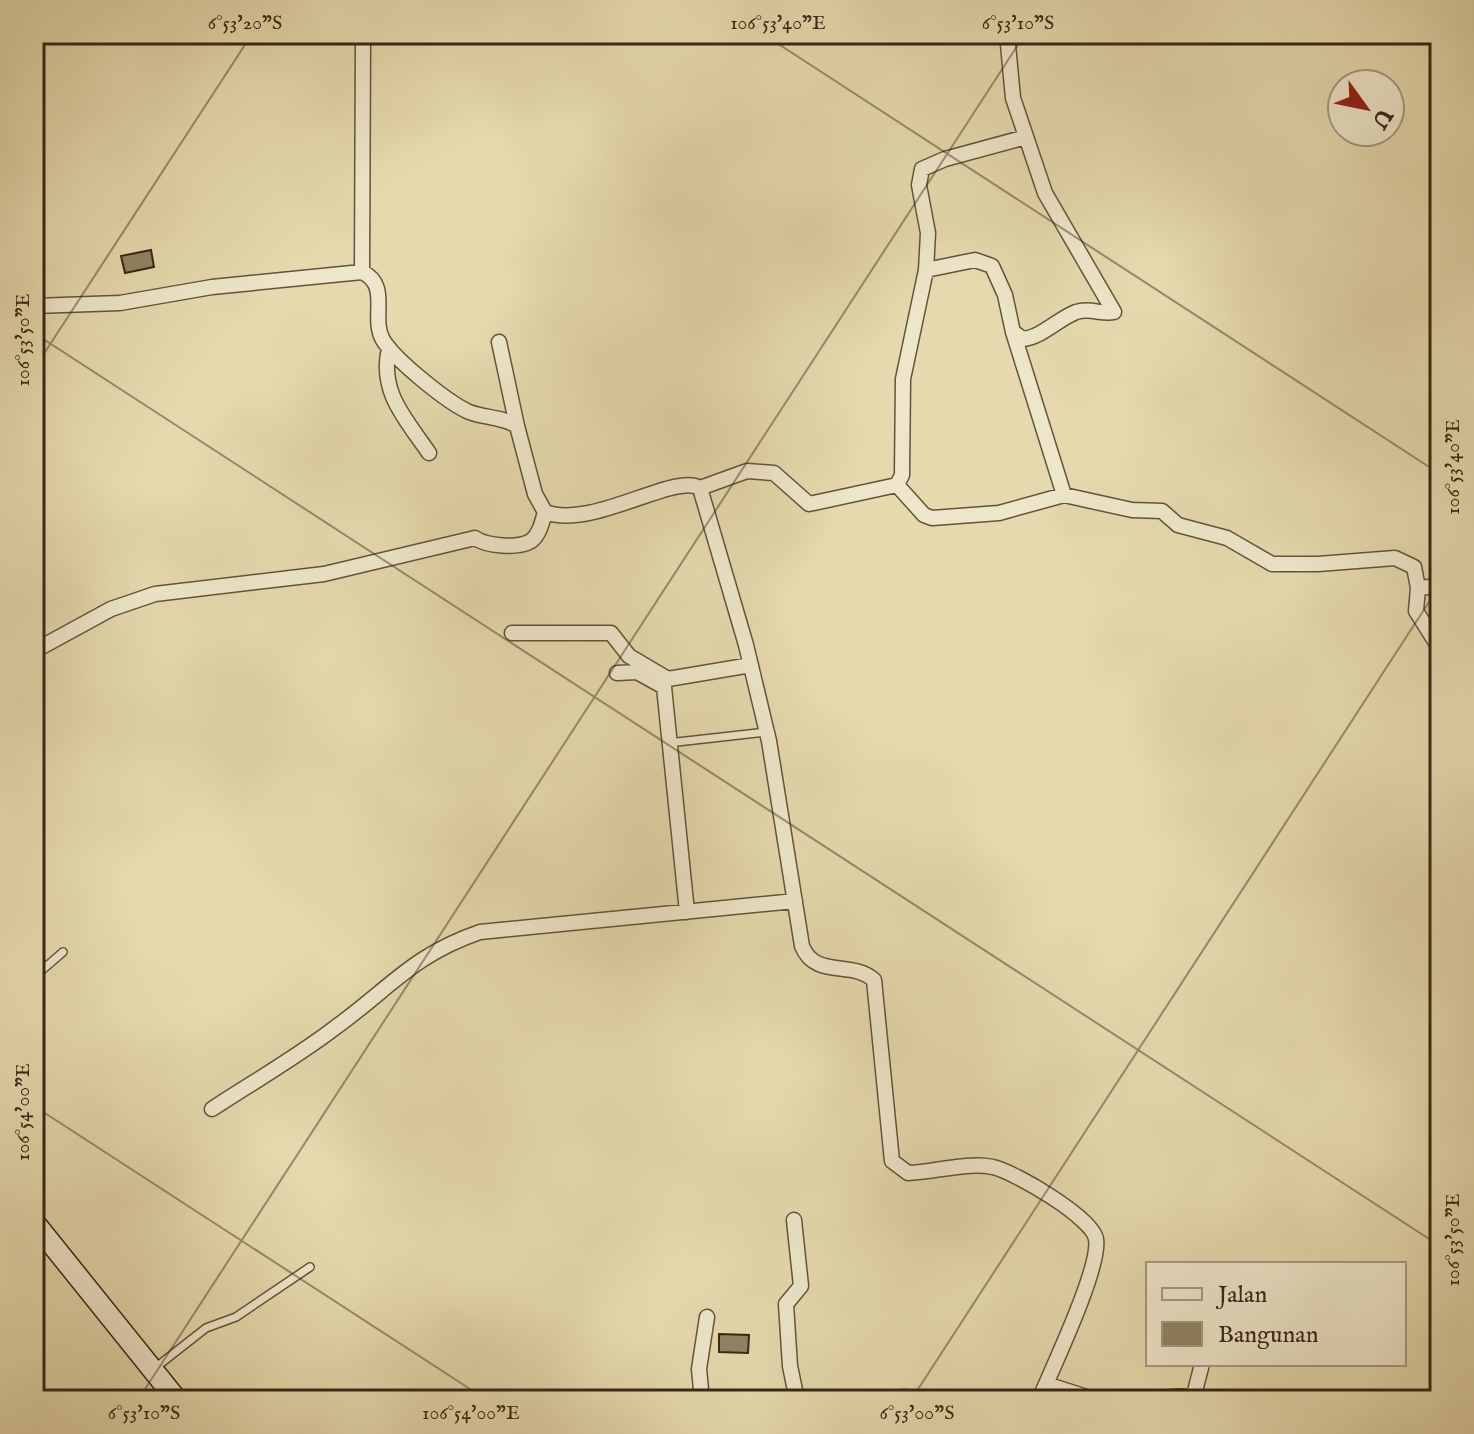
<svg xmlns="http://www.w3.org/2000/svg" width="1474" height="1434" font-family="'IM FELL English',serif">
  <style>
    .building { fill: #918464; stroke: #362714; stroke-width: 2 }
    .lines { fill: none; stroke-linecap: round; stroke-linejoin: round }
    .lane-casing { stroke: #62543a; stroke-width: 10 }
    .street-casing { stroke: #62543a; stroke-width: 17 }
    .secondary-casing { stroke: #362714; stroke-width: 23 }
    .lane { stroke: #eee6ca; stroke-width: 7 }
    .street { stroke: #eee6ca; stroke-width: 14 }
    .secondary { stroke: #eee6ca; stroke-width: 20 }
    .ticks { fill: none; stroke: #362714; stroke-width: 2; stroke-opacity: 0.45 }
    .neatline { fill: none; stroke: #362714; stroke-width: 3 }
    .ticks-label { font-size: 20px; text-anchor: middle; fill: #362714 }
  </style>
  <rect width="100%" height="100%" fill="#e5d9ad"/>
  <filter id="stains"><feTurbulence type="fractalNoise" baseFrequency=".0025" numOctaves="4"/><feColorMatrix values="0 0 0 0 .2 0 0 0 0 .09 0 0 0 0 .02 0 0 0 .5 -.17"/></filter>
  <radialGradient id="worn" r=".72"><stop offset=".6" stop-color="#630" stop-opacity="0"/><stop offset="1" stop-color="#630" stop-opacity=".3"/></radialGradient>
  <path class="building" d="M151,250L154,267L125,273L121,256Z
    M719,1334L749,1335L748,1353L719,1352Z"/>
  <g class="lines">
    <g class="lane-casing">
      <path id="lane" d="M677,742L766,732
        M34,977L63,952
        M155,1368L206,1328L236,1317L310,1267"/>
    </g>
    <g class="street-casing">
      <path id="street" d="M926,270L975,260L992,266L1005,295L1013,332L1023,339C1042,337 1058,319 1076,312C1091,307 1101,315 1114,312L1045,193L1013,98L1007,34
        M362,272L363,34
        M34,306L120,303L212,287L362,272C391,285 370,318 383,340C395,360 447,402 469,412C485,418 503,417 517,426L535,494L545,512C592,530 675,472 700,488L746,645L769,741L802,946C815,979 852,960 874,980L892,1161L908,1173C935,1172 966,1162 993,1167C1015,1172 1093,1218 1096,1239C1101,1267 1052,1369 1039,1400
        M1013,332L1064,495
        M499,342L517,426
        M389,348C379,392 405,418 429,453
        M897,485L924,515L932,518L999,513L1064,495L1132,510L1162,511L1178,525L1227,538L1272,564H1318L1395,558L1414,567L1418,588L1440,586
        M897,485L902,475L903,379L926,270L928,233L919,185L922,169L945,159L1026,137
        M700,488L747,471L774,473L809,504L897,485
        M1418,588L1416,611L1440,649
        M512,633H611L629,656L668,679L751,665
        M34,651L111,609L155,594L324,574L475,538C486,546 518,549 531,541C540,534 542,522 545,512
        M617,673L637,672L664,687L687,912
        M212,1109C253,1082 297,1057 336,1027C390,988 413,955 480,932L795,901
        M794,1220L801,1286L786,1304L790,1366L797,1400
        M1046,1384L1096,1400
        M702,1400L699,1369L707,1317
        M866,1400L906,1397
        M1138,1400L1194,1395L1202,1364"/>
    </g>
    <g class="secondary-casing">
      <path id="secondary" d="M34,1222L177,1400"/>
    </g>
    <use href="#lane" class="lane"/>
    <use href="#street" class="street"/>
    <use href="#secondary" class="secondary"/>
  </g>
  <path class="ticks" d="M763,34L1440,474M34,333L1440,1246M34,369L252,34M34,1106L487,1400M138,1400L1025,34M911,1400L1440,585"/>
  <rect width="1474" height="1434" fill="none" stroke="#e5d9ad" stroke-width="88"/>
  <rect x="1146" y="1262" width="260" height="104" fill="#eee6ca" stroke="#a49a81" stroke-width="2"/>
  <rect x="1162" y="1288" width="40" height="12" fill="#eee6ca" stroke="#a49a81" stroke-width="2"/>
  <text x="1218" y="1302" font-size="24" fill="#362714">Jalan</text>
  <rect x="1162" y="1322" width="40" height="24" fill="#918464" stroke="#a49a81" stroke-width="2"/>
  <text x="1218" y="1342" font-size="24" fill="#362714">Bangunan</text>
  <g transform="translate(1366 108) rotate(123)"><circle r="38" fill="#eee6ca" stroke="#a49a81" stroke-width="2"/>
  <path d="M0-6L14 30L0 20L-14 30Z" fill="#8f2418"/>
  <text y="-12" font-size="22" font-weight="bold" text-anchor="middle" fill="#362714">U</text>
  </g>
  <rect x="44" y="44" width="1386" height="1346" class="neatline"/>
  <g class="ticks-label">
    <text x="245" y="29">6°53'20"S</text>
    <text x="778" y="29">106°53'40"E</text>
    <text x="1018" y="29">6°53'10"S</text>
    <text transform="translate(22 340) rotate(-90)" y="7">106°53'50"E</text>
    <text transform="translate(1452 467) rotate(-90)" y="7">106°53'40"E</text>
    <text transform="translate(22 1112) rotate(-90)" y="7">106°54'00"E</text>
    <text transform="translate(1452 1240) rotate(-90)" y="7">106°53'50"E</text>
    <text x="144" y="1419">6°53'10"S</text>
    <text x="471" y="1419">106°54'00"E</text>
    <text x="917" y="1419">6°53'00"S</text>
  </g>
  <rect width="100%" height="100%" filter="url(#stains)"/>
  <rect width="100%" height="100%" fill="url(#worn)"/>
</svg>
